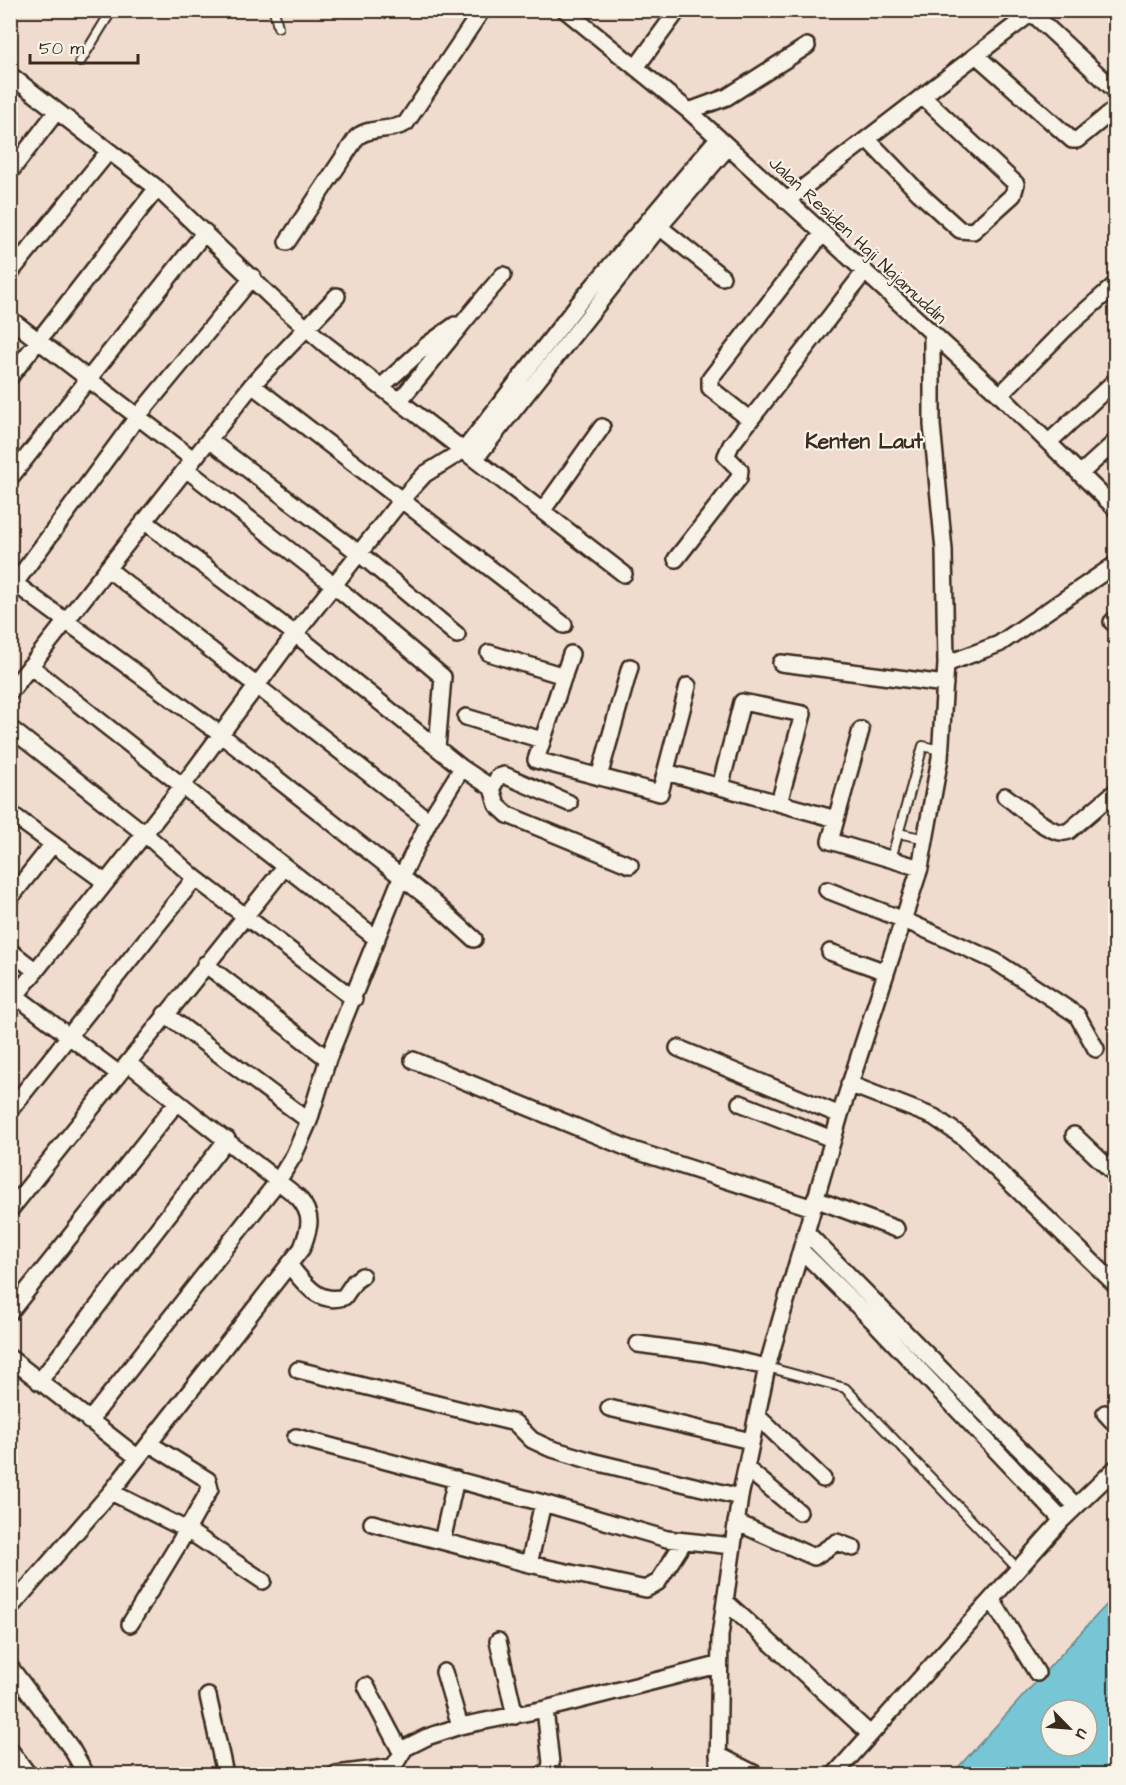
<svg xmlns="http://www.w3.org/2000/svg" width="1126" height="1785" font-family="'Architects Daughter',sans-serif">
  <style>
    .water { fill: #77c6d5; stroke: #5f888c; stroke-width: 1.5; fill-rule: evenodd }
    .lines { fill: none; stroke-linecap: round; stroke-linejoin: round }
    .lane-casing { stroke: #3b2a1e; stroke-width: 12 }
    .street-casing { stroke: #3b2a1e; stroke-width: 20 }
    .lane { stroke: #f7f3e8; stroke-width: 8 }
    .street { stroke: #f7f3e8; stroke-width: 15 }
    .labels { text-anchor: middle; stroke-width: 4.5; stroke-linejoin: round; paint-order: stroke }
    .street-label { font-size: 18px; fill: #3b2a1e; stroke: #f7f3e8 }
    .quarter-label { font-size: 21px; font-weight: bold; fill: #3b2a1e; stroke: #f7f3e8 }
  </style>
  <rect width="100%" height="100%" fill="#efdcce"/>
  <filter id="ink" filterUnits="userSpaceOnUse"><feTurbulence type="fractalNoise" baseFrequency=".0167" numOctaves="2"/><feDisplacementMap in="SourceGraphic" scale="12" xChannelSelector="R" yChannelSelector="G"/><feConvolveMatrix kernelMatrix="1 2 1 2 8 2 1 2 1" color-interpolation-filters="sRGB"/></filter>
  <g filter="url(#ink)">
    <path class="water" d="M1115,1596V1774H952L1096,1616ZM1051,1710H1087V1746H1051Z"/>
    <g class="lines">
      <g class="lane-casing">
        <path id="lane" d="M274,10L278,27
          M80,62L112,10
          M898,833L926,839
          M891,859L923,746L940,750
          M767,1367L845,1388L1018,1569"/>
      </g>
      <g class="street-casing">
        <path id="street" d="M565,10L689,111L1000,395L1116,509
          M1032,13L1116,91
          M977,56L1072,140H1077L1116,108
          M637,66L678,10
          M10,75L157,188L273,299L325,344L624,574
          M689,111L727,97L807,46
          M868,140L919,193L960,230L973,231L1013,195L1016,184L923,97
          M10,172L57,111
          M786,201L1035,10
          M652,221L722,277
          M287,242L357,137C371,126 391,132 406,123L482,10
          M10,273L109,151
          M10,319L193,459
          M10,377L157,188
          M252,385L564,625
          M382,386L427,345L455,325
          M1000,395L1066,328L1116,284
          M400,400C435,359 467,316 503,275
          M749,419L710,388V379L823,233
          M209,440L360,554L457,635
          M1049,442L1116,380
          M475,459L660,226L728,147
          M186,469L335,586L443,677L437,748
          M1080,474L1116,441
          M10,478L205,232
          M543,510L602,427
          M144,521L295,634L462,768L492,788L497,805L508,815L630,865
          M676,559L739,478L740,470L726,456L731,445L865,271
          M108,569L429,821
          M10,580L220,734L432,901L474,939
          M15,583L138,416L253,277
          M1112,622L1116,619
          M489,653L564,676
          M571,654L536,760L660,793L688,686
          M781,663L945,684
          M946,664L999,644L1116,564
          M30,666L377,939
          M10,692L252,385L337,296
          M466,717L542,740
          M10,728L145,834L195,878L354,999
          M861,730L830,841L920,868
          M666,772L836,819
          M599,777L630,667
          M720,787L742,702L803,714L779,803
          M492,788L498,777L504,775L569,803
          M1005,796C1020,806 1052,839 1069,831L1116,791
          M10,813L105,882
          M827,890L904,920L995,961L1077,1015L1096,1049
          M10,898L53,844
          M10,951L36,971
          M830,952L886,972
          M205,964L328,1059
          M16,996L119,1074
          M10,1003L184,784L295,634L402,499L425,474L464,450L578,304L718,138
          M165,1014L309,1121
          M678,1048L840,1115
          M413,1060L630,1149L813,1208
          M128,1063L298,1197C314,1216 310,1227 302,1248L111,1492L187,1530L130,1624
          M849,1084L934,1117L963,1137L1116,1285
          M740,1103L832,1139
          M10,1110L195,878
          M1074,1135L1116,1175
          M815,1199L896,1229
          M10,1210L284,868
          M806,1232L1076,1506
          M801,1250L878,1326L1062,1520
          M289,1265C304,1282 317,1305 344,1297L355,1281L362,1276
          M10,1312L177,1102
          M638,1344L704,1353L767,1367
          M10,1358L137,1457
          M298,1370L515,1423L532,1440L549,1448L595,1462L740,1497
          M39,1382L227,1139
          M609,1408L751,1441
          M1105,1413L1116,1425
          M757,1416L823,1479
          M89,1421L278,1181L294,1155L309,1121L328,1059L401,878L429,821L462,768
          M296,1437L543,1503L667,1539L732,1546
          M150,1444L208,1480L210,1489L187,1530L263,1581
          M746,1468L799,1512
          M736,1522L814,1557L837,1542L853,1548
          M372,1523L529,1564L543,1503
          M442,1541L456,1479
          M529,1564L646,1589L658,1582L683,1543
          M992,1600L1037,1673
          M725,1601L870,1734
          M10,1608L111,1492
          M498,1641L515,1716
          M10,1667L71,1748L86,1774
          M444,1672L460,1726
          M366,1686L401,1752
          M208,1696L225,1774
          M10,1750L28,1774
          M718,1755L755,1774
          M336,1774L393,1767
          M389,1774L405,1748L427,1737L460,1726L545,1709L718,1665
          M543,1774L549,1771L551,1763L545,1709
          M718,1774L720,1636L740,1497L767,1367L840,1115L920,868L940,758L946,664L944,550L932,425V335
          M835,1774L1062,1520L1116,1468"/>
      </g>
      <use href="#lane" class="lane"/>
      <use href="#street" class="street"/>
    </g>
  </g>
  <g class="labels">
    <g class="street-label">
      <text transform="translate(858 240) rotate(43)" y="6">Jalan Residen Haji Najamuddin</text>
    </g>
    <g class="quarter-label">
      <text x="864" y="448">Kenten Laut</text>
    </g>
  </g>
  <rect width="1126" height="1785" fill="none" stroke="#f7f3e8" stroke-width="36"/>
  <rect x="18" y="18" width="1090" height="1749" fill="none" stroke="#3b2a1e" stroke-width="2" filter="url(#ink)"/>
  <g transform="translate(1069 1728) rotate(115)"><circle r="28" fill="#f7f3e8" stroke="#aca397" stroke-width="1.5"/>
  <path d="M0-4.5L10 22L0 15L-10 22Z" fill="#3b2a1e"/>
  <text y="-9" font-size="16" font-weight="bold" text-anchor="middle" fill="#3b2a1e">U</text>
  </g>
  <path d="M30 54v9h108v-9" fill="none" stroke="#3b2a1e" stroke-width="3"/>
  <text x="39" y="54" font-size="18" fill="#3b2a1e" stroke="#f7f3e8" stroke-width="4.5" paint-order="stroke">50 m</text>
</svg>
